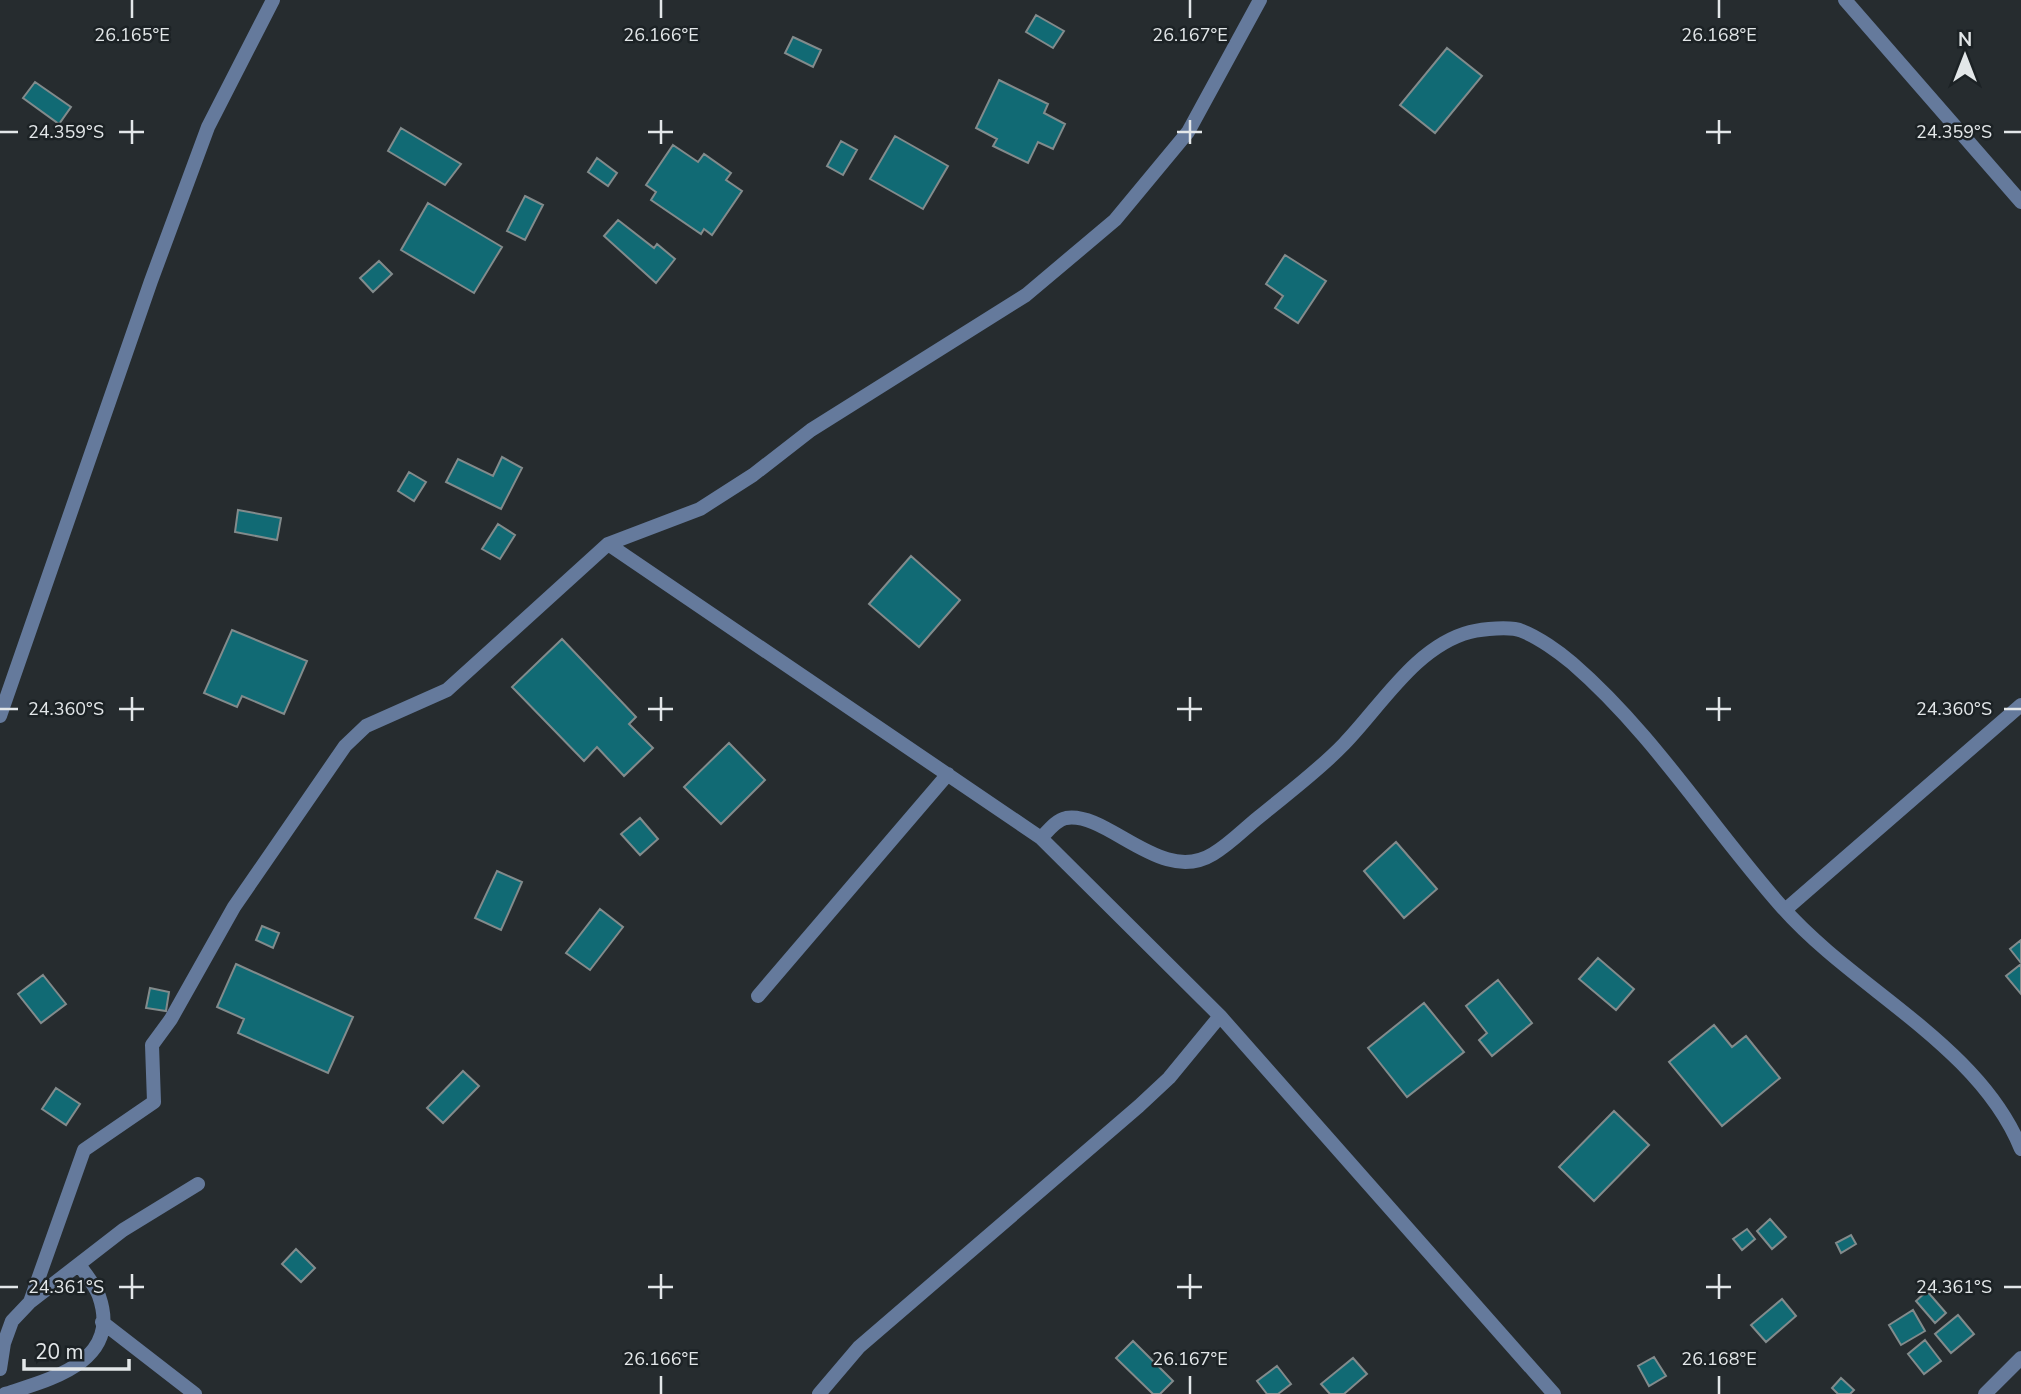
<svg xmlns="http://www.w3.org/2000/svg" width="2021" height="1394" font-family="'Nunito Sans',sans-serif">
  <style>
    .building { fill: #116a74; stroke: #828b8c; stroke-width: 2 }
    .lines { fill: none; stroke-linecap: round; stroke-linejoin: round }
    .street { stroke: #657a9c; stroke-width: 14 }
    .ticks { fill: none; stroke: #e3e7e9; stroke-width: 2.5 }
    .ticks-label { font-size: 18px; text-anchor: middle; fill: #e3e7e9; stroke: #1c2225; stroke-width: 5; stroke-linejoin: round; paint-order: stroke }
  </style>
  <rect width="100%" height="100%" fill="#262c2f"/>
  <path class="building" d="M1036,15L1064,31L1053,48L1026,32Z
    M793,37L821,50L813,67L785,53Z
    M1447,48L1482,76L1435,133L1400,105Z
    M999,80L1048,104L1044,113L1065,124L1053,149L1038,142L1028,163L993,146L997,139L976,128Z
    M35,82L71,107L59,124L23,98Z
    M401,128L461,164L445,185L388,151Z
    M895,136L948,166L923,209L870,179Z
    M841,141L857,150L843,175L827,166Z
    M673,145L698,162L704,154L731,173L726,180L742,191L712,235L704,229L701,234L651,200L656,192L646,185Z
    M597,158L617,173L608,186L588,172Z
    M525,196L543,205L525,240L507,231Z
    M428,203L502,247L474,293L401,250Z
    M618,220L654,248L657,244L675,259L656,283L604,236Z
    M1285,255L1326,281L1298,323L1275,308L1283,296L1266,284Z
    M379,261L392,274L373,292L360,278Z
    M502,457L522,468L501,509L446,482L458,459L493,476Z
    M409,472L426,482L414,501L398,491Z
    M238,510L281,518L277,540L235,532Z
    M498,524L515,535L500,559L482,549Z
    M911,556L960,600L919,647L869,604Z
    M232,630L307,661L284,714L242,696L237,707L204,693Z
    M562,639L636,717L629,724L653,748L624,776L597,747L584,761L512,687Z
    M729,743L765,780L721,824L684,787Z
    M640,818L658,839L640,855L621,834Z
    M1396,842L1437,889L1404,918L1364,871Z
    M497,871L522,882L501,930L475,918Z
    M600,909L623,927L590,970L566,953Z
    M262,926L279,933L273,948L256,940Z
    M2021,940V963L2010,949Z
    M1598,958L1634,989L1616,1010L1579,979Z
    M236,964L353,1017L328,1073L238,1033L244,1019L217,1007Z
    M2021,964V994L2006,976Z
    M43,975L66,1004L41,1023L18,994Z
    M1498,980L1532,1023L1492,1056L1479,1040L1487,1033L1466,1006Z
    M150,988L169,992L166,1011L146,1008Z
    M1424,1003L1464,1052L1407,1097L1368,1048Z
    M1714,1025L1732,1047L1746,1036L1780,1078L1722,1126L1669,1062Z
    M463,1071L479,1086L443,1123L427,1108Z
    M56,1088L80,1104L66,1125L42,1109Z
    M1614,1111L1649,1145L1594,1201L1559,1167Z
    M1770,1219L1786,1237L1772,1249L1757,1231Z
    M1747,1229L1755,1239L1742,1250L1733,1239Z
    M1851,1235L1856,1244L1841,1253L1836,1243Z
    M296,1249L315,1268L301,1282L282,1264Z
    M1927,1291L1946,1313L1935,1323L1916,1301Z
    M1782,1299L1796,1316L1766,1342L1751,1325Z
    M1913,1310L1925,1331L1901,1345L1889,1325Z
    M1958,1315L1974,1334L1951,1353L1935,1334Z
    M1925,1340L1941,1361L1924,1374L1908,1354Z
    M1133,1341L1173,1381L1160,1394H1153L1116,1358Z
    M1654,1357L1666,1376L1649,1386L1638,1366Z
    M1353,1358L1367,1374L1344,1394H1330L1321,1384Z
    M1277,1366L1291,1384L1278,1394H1267L1257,1381Z
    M1841,1378L1854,1390L1850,1394H1838L1832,1388Z"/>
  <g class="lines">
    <path class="street" d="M1845,0L2021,202
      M608,544L1041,838L1220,1016L1554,1394
      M0,716L151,281L208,127L273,0
      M1041,838C1048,831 1056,820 1066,818C1108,811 1161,886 1213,854C1230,844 1244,829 1259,817C1288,793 1318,771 1344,744C1381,706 1416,646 1470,632C1482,629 1511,626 1522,631C1538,637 1559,652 1572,663C1654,734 1711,827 1782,907C1854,989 1979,1045 2021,1149
      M1785,910L2021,705
      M758,996L948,774
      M30,1302L84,1150L154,1102L152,1045L171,1019L234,907L345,746L366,726L447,690L608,544L700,509L753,475L811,430L1026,295L1115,220L1188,132L1260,0
      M102,1322L195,1394
      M0,1369L4,1343L12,1321L30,1302L123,1230L198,1184
      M5,1394C51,1379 122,1362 99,1296C95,1285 85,1274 79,1264
      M819,1394L859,1347L1139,1106L1169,1078L1220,1016
      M1985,1394L2021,1358"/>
  </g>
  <path class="ticks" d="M132,0V18M661,0V18M1190,0V18M1719,0V18M132,120V144M661,120V144M1190,120V144M1719,120V144M0,132H18M119,132H144M648,132H673M1177,132H1202M1706,132H1731M2004,132H2021M132,697V721M661,697V721M1190,697V721M1719,697V721M0,709H18M119,709H144M648,709H673M1177,709H1202M1706,709H1731M2004,709H2021M132,1274V1299M661,1274V1299M1190,1274V1299M1719,1274V1299M0,1287H18M119,1287H144M648,1287H673M1177,1287H1202M1706,1287H1731M2004,1287H2021M661,1376V1394M1190,1376V1394M1719,1376V1394"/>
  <g class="ticks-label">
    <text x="132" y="41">26.165°E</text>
    <text x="661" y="41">26.166°E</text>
    <text x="1190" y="41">26.167°E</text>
    <text x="1719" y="41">26.168°E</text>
    <text x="66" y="138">24.359°S</text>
    <text x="1954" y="138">24.359°S</text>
    <text x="66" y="715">24.360°S</text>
    <text x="1954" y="715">24.360°S</text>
    <text x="66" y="1293">24.361°S</text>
    <text x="1954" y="1293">24.361°S</text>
    <text x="661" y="1365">26.166°E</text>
    <text x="1190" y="1365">26.167°E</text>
    <text x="1719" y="1365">26.168°E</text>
  </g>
  <g transform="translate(1965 56)" stroke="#1c2225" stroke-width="5" paint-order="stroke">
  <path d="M0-5L12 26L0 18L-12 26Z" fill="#e3e7e9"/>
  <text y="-10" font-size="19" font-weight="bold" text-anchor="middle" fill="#e3e7e9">N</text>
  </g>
  <path d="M24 1359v10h105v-10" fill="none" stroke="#e3e7e9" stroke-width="3.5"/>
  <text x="35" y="1359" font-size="21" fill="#e3e7e9" stroke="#1c2225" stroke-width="5" paint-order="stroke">20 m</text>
</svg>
